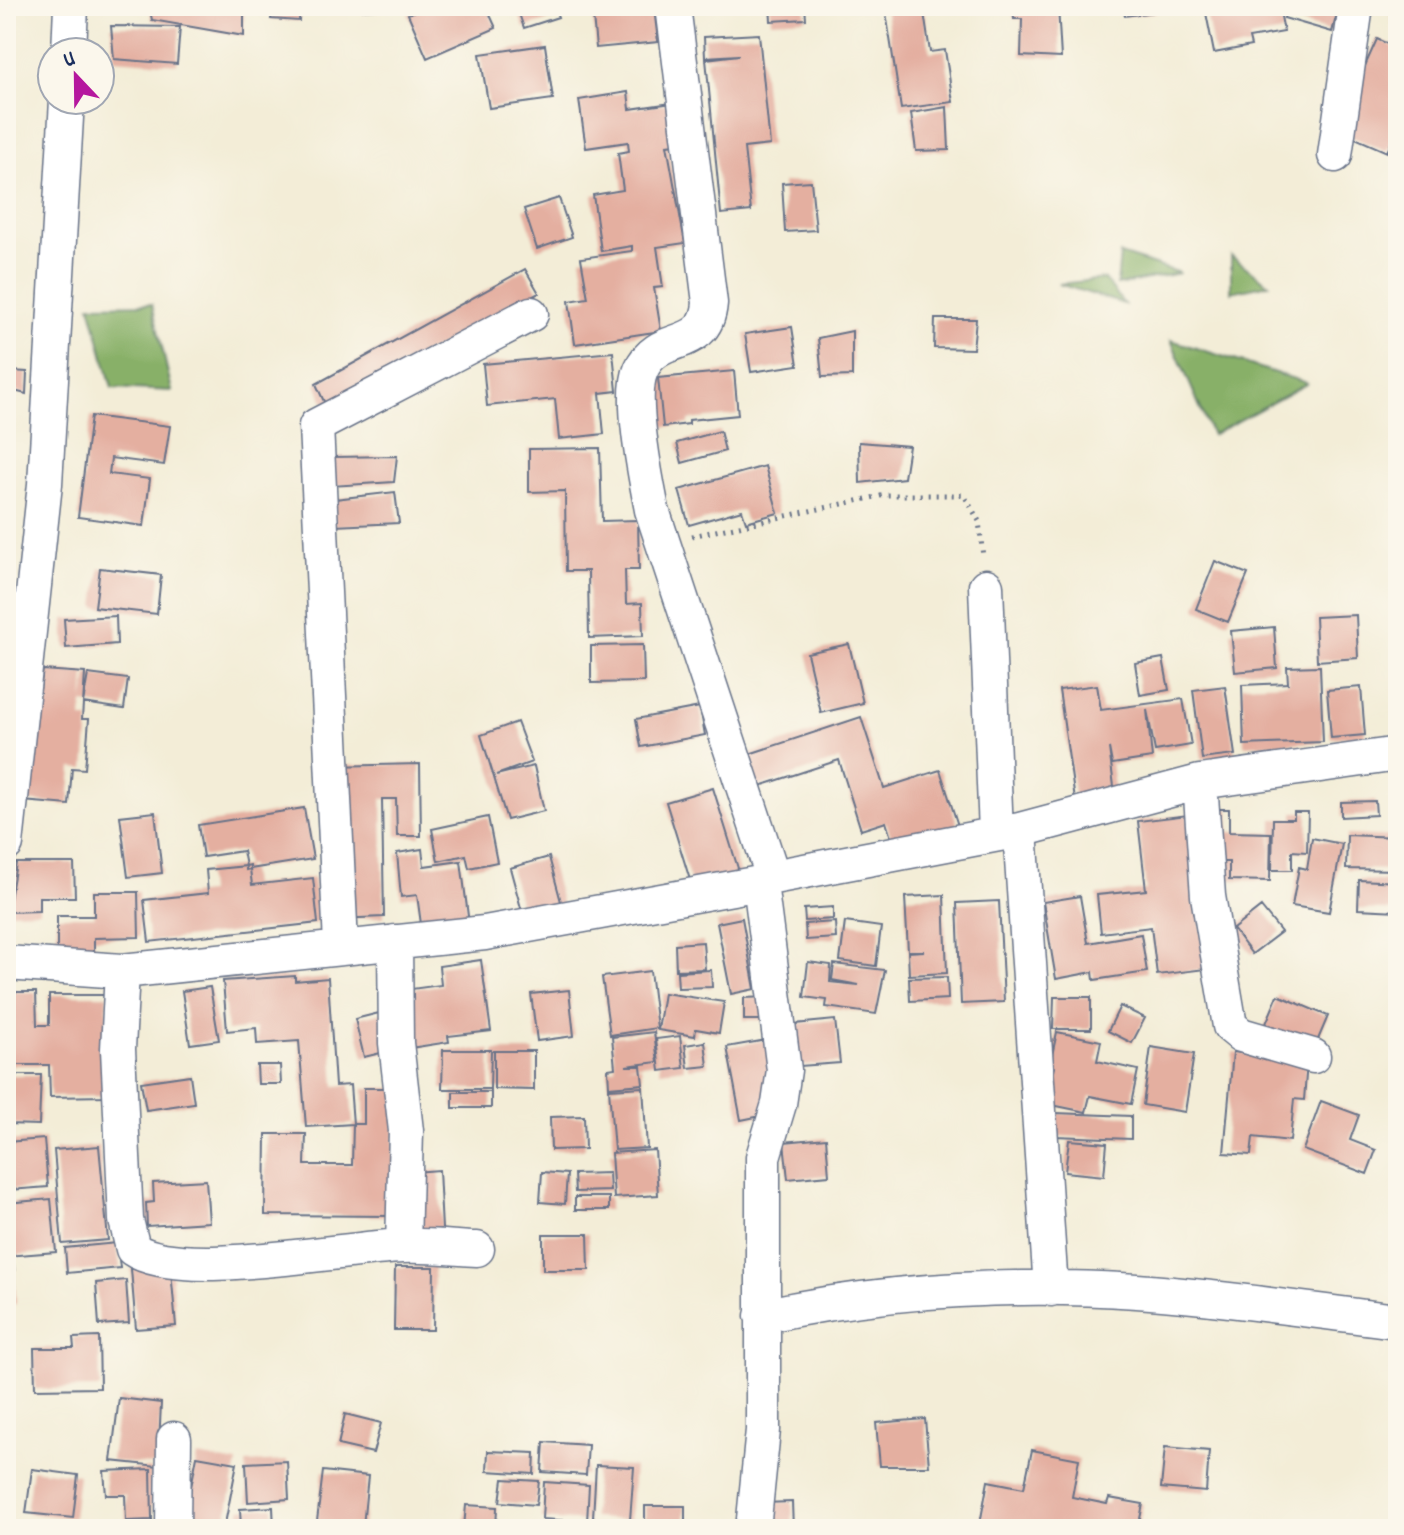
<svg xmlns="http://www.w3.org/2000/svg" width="1404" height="1535" font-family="Dekko,sans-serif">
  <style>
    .forest { fill: #88b067; stroke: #527062; stroke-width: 2 }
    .building { fill: #e4afa0 }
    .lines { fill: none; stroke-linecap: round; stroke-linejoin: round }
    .minor-casing { stroke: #677288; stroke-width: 37 }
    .path { stroke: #677288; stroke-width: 5; stroke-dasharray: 2 6; stroke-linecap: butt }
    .minor { stroke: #fff; stroke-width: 34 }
  </style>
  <rect width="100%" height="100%" fill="#fbf7ec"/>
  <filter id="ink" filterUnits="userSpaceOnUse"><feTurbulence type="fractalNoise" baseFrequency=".0125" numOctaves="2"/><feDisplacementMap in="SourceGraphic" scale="16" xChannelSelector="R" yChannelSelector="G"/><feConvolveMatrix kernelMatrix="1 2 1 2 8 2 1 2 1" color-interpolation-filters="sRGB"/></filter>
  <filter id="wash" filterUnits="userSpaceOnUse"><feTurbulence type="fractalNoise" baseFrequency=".006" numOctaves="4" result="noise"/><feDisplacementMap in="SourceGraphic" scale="32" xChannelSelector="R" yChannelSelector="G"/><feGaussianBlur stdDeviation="1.8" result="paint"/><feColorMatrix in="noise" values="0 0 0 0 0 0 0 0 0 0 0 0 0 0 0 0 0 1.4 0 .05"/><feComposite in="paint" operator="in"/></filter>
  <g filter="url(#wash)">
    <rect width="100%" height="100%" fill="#f3edd7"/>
    <path class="forest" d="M1120,254L1180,273L1117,285Z
      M1231,256L1269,284L1231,292Z
      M1104,279L1124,304L1059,284Z
      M152,304L172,391L112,388L90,305Z
      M1171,340L1307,383H1308L1212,435Z"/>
    <g id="blocks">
      <path class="building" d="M149,6H244V36L152,20Z
        M273,6H300L299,21L271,19Z
        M340,6H376V9L340,10Z
        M427,6H486L496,28L427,58L408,14Z
        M523,6H554L558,17L524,28L517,8Z
        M592,6L654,8L658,42L596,48Z
        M770,6H805L806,19L771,21Z
        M885,6H923L930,52L945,50L953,102L901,109Z
        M1013,6H1058L1061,58L1021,56L1022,19H1014Z
        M1123,6H1177V9L1125,16Z
        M1213,6H1279L1284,32L1249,38L1251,46L1214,53L1205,8Z
        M1287,6H1339L1332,32L1284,18Z
        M1391,6H1398V28H1393Z
        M111,26L180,27L177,64L114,59Z
        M759,34L770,145L744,148L751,211L721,214L706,59L739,55L705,57L704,37Z
        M1377,39L1398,49V128L1387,152L1348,135L1356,86Z
        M545,45L553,99L489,108L480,54Z
        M628,92L630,109L672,103L677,144L667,145L685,243L657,247L663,287L654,288L661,331L575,344L569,301L588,298L581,258L632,251V246L601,251L593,195L623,190L618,153L629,151L628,142L586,148L579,100Z
        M947,107L949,150L916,151L911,113Z
        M11,178L14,214L6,215V179Z
        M811,181L816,230L785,232L782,183Z
        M559,198L572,237L537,249L524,209Z
        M525,269L539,293L326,406L316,384Z
        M6,290H13L11,321L6,320Z
        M935,319H976L973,349L934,348Z
        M792,327L798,365L751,372L745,334Z
        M852,331V376L822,377L818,338Z
        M613,352L617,391L600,393L604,434L559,439L555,399L487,406L483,364Z
        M11,371L27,372L26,394L6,389Z
        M734,371L738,415L689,420V424L663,427L658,378Z
        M91,416L170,426L164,465L111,458L109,474L150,479L144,526L78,517Z
        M720,431L725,451L682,463L677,443Z
        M859,442L909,446L904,478L860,483Z
        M600,448L602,521L638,520L639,570H625L626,604L642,603L643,636L589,638L588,571H566L565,491L529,492V449Z
        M397,456L394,482L331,486L332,457Z
        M765,466L778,513L746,522L742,510L689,525L679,490Z
        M395,492L399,523L334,526L335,499Z
        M1215,561L1248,574L1228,622L1196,609Z
        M100,568L161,575L157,614L95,607Z
        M1356,615L1358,658L1317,661L1315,617Z
        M116,616L117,644L66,648L64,619Z
        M1274,627L1277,668L1235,672L1231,631Z
        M849,644L863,703L821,713L807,653Z
        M643,645L644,682L591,683V646Z
        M1163,658L1169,690L1140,695L1135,663Z
        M1320,666L1323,742L1244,745L1242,685L1288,683L1287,667Z
        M43,670L85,673L82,719H89L85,769L72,768L69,805L23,801Z
        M88,674L128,679L124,709L83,703Z
        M1097,685L1101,710L1183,699L1191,745L1155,751L1147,710L1152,758L1112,764L1109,748L1115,794L1075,800L1059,690Z
        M1225,686L1235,755L1202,759L1193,690Z
        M1361,687L1365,735L1331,738L1327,690Z
        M700,707L705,735L641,747L636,719Z
        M861,717L884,788L940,770L960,832L896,853L886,822L861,830L839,760L754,788L743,756Z
        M517,722L532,762L496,775L534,766L544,811L507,820L481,735Z
        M420,764L421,836H397L396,799H382L384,917L335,919L331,766Z
        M713,788L741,878L694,893L666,802Z
        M1375,801L1376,815L1341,817V802Z
        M304,808L313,859L250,869V865L246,866V870L250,869L252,885L313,878L318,923L149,942L144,900L208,893L206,870L246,866L243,851L203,857L198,825Z
        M1219,809H1229V832L1271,833L1270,881L1229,880V862H1218Z
        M155,812L162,873L128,877L120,816Z
        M1294,812H1308L1307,852L1292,851V870H1272L1273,819H1294Z
        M1188,815L1206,969L1157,975L1151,927L1101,933L1097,895L1146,890L1138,821Z
        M488,817L497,862L469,868L466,855L438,861L432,829Z
        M1347,835L1398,837V870L1346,869Z
        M1312,838L1342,844L1329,912L1292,906L1299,867L1307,869Z
        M422,849L424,866L461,861L469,924L422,931L417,895L401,897L397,853Z
        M549,857L563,909L524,919L510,868Z
        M16,863H74L75,897H39V911L8,912Z
        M1359,880L1398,882V911L1358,909Z
        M94,892H138L139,937L94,938V960L57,961V916H94Z
        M944,895L947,973L909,975L908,952L924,951H908L905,897Z
        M1080,896L1088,943L1141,934L1147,972L1094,980L1093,972L1056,979L1043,902Z
        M999,901L1004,1002L961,1004L957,903Z
        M833,907V919L805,921L804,909Z
        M1261,907L1281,932L1252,954L1233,929Z
        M742,918L755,989L731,994L717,923Z
        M835,922L836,938L806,940L805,924Z
        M845,922L881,927L876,966L840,961Z
        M703,942L705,969L676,970L675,944Z
        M481,960L491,1031L448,1036L449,1042L410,1048L404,990L441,985L439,966Z
        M808,962L831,965L830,982L859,985L832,980L834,964L885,970L876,1014L826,1007L827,1000L804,997Z
        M711,970L712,987L678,988L677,972Z
        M650,971L657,1028L610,1035L602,977Z
        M295,976V981L328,978L335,1086L350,1085L353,1124L306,1127L299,1041L257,1044L256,1028L227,1031L223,981Z
        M947,977L948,999L910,1001L909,978Z
        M210,987L219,1040L190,1044L182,991Z
        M569,990L574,1036L537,1041L531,994Z
        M6,992H36L37,1025H49V995H107L108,1096L50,1097L49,1065H6Z
        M664,993L724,1002L719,1033L696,1029L695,1036L658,1030Z
        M1278,995L1328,1016L1314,1049L1262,1033Z
        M768,997L769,1020H744V998Z
        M1054,997H1091V1029H1053Z
        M1120,1006L1145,1018L1132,1043L1108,1031Z
        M383,1012L389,1051L364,1057L355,1019Z
        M835,1020L840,1063L800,1066L795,1024Z
        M654,1032L658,1062L626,1066H641L643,1084L609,1087L608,1069L615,1068L612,1037Z
        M1057,1032L1101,1041L1097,1061L1138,1070L1131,1104L1090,1096L1086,1112L1047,1104L1055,1067L1050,1065Z
        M680,1036L684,1068L660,1071L656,1039Z
        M772,1039L766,1115L741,1120L727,1047Z
        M705,1042L708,1066L688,1068L685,1045Z
        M1151,1047L1194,1054L1185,1112L1143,1105Z
        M443,1050H491L490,1089H442Z
        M494,1051H534V1090L494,1089Z
        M1233,1052L1307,1062L1304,1100L1294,1099L1290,1141L1253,1137L1251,1155L1224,1153Z
        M257,1065H280L281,1084H258Z
        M6,1075H41L39,1125L6,1124Z
        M190,1075L194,1103L146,1110L141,1082Z
        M643,1087L647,1148L614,1150L609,1089Z
        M364,1088H396L392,1216L265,1215L266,1134H306L305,1165H352L353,1124H364Z
        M453,1092H491V1108H453Z
        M1321,1101L1359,1115L1350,1140L1376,1150L1367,1174L1303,1150Z
        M1055,1113L1131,1116V1139L1055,1136Z
        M584,1116L585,1149L551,1150L550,1117Z
        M826,1138L829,1175L788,1179L784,1142Z
        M44,1139L48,1187L10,1190L6,1142Z
        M1069,1140L1107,1143L1104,1176L1065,1172Z
        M99,1146L108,1240L62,1244L54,1150Z
        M655,1150L658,1195L614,1198L611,1153Z
        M439,1170L442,1229L411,1231L414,1172Z
        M542,1172L567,1174L565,1204L540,1202Z
        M609,1173L610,1191L575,1192L574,1174Z
        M206,1180L209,1222L147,1226L146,1203L154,1202L153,1183Z
        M575,1197H609V1210H575Z
        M51,1199L56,1252L6,1256V1203Z
        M543,1234H588L589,1270H543Z
        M117,1243L120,1268L67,1273L65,1248Z
        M14,1263L16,1304H6V1264Z
        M395,1267H434L433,1330H394Z
        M148,1268L171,1271L176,1326L136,1329L131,1269Z
        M126,1280L129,1323L99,1325L96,1283Z
        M99,1337L100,1388L35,1389L34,1348H74L73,1338Z
        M119,1398L161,1403L158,1466L111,1461Z
        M345,1414L381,1423L373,1453L338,1445Z
        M925,1419L929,1466H880L876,1423Z
        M544,1442L588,1445L586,1475L542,1472Z
        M1165,1447L1209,1451L1206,1492L1161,1488Z
        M1032,1450L1079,1459L1072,1497L1107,1504L1109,1498L1143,1504L1138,1529H979L988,1481L1024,1488Z
        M488,1451L535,1453L534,1474L487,1471Z
        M197,1456L237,1463L224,1529H183Z
        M287,1461L289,1499L248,1502L246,1463Z
        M596,1465L634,1467L630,1520L593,1518Z
        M32,1469L78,1475L73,1518L26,1513Z
        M151,1469L152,1520L126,1521L125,1495H106L104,1471Z
        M323,1471L368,1476L363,1526L317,1521Z
        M503,1479L539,1481L536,1505L500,1502Z
        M544,1482L589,1485L587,1522L542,1519Z
        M792,1502L793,1529H764L763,1503Z
        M466,1505L497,1507L496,1529L464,1528Z
        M645,1506H685V1529H645Z
        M273,1507L274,1529H241L240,1509Z"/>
    </g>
  </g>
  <g filter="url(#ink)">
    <use href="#blocks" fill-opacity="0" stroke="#677288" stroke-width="2"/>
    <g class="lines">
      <g class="minor-casing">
        <path id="minor" d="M673,6L710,303C706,354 658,330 641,370C629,397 646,479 652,510L773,877
          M69,52L71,6
          M1335,155L1356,6
          M986,586L996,833
          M1200,782L1208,896L1230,1026L1241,1035L1313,1056
          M1020,830L1051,1289
          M6,844L45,484L67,100
          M395,942L396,1043L406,1131L403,1246
          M341,945L316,426L531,314
          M6,963L122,971L485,933L760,883L773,877L1020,830L1200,782L1398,754
          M122,971L118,1049L126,1220L133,1249C179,1281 343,1248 403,1246C427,1245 453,1248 477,1249
          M762,1316C884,1290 1012,1283 1137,1291C1224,1297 1311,1311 1398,1321
          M173,1529L174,1439
          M753,1529L763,1430V1157L779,1104L784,1070L760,883"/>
      </g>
      <path class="path" d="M692,536L885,495H964L979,521L983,557"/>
      <use href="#minor" class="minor"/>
    </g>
  </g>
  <rect width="1404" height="1535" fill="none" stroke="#fbf7ec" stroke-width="32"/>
  <g transform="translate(76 76) rotate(338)"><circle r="38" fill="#fbf7ec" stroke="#a1a7b3" stroke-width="2"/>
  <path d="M0-6L14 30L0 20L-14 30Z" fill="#b5179e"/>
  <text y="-12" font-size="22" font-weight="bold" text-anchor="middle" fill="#1b2f5e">U</text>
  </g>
</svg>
